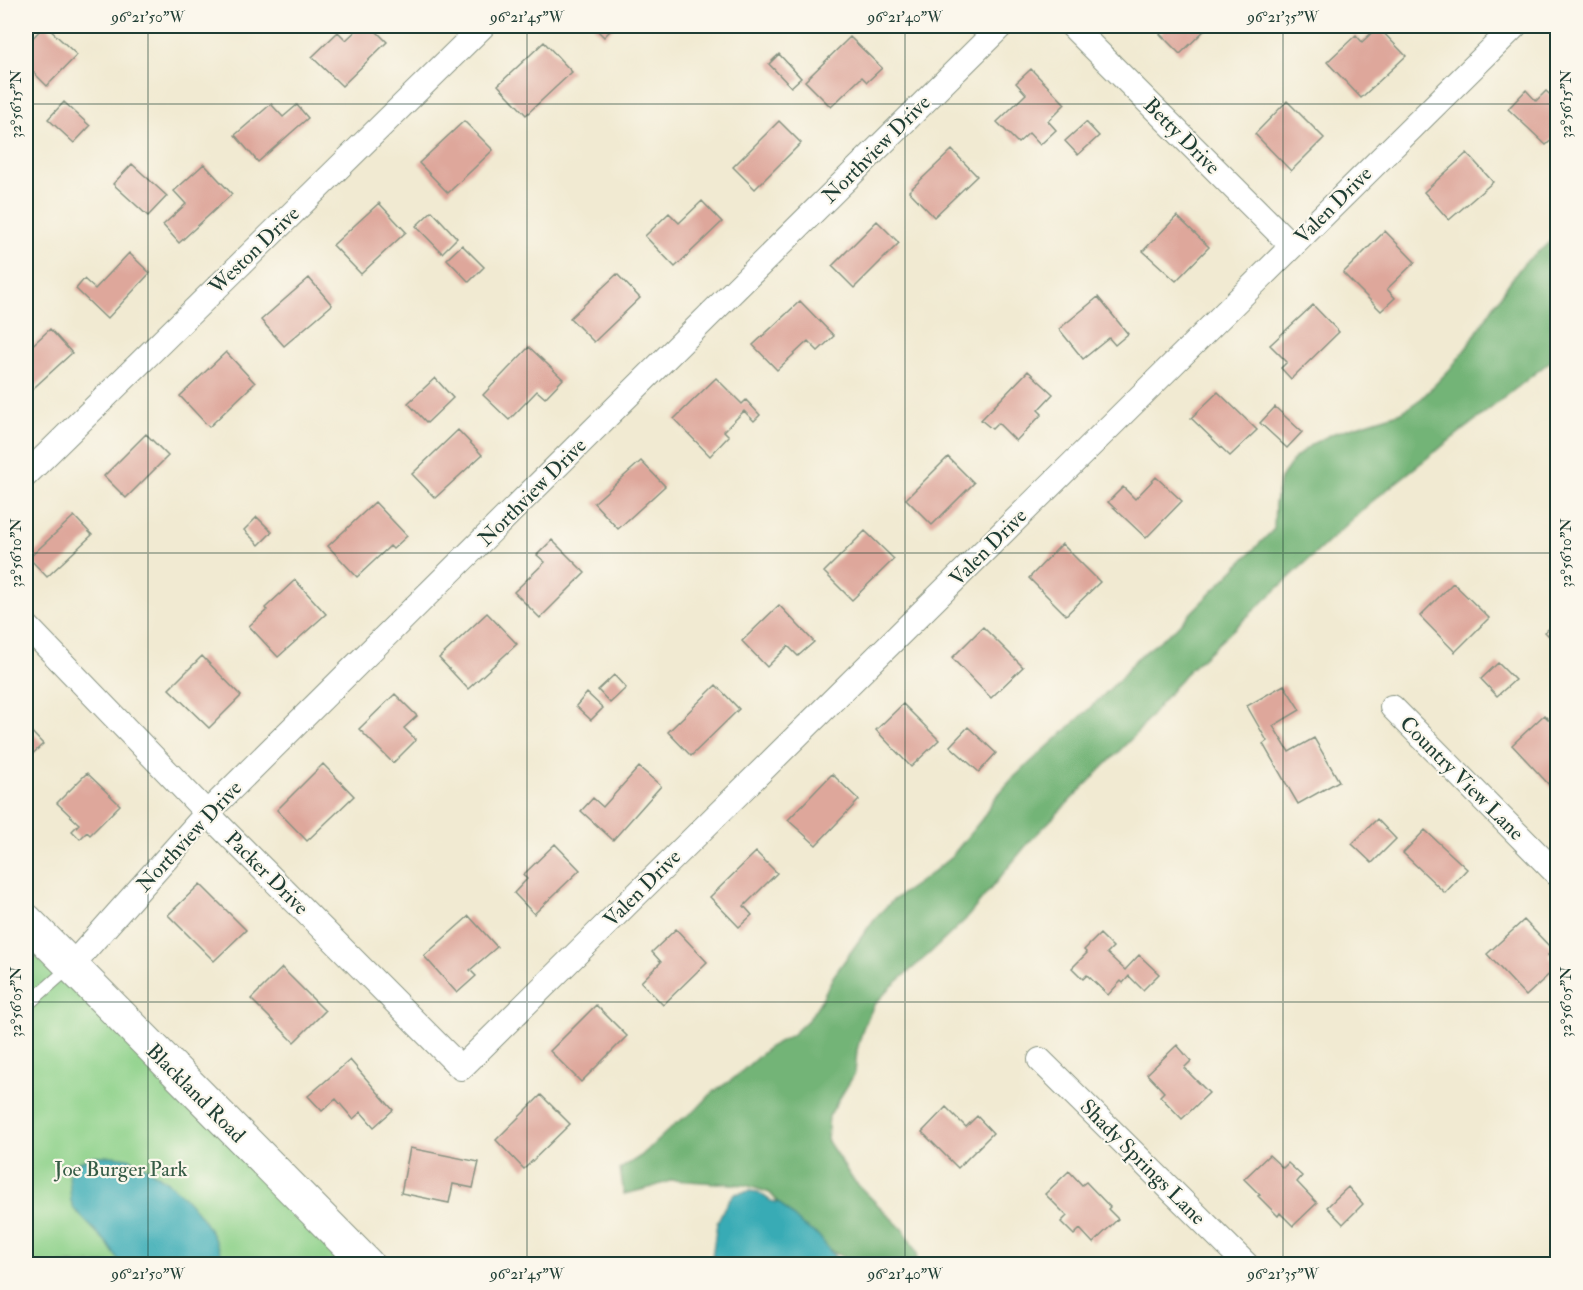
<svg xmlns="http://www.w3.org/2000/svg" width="1583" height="1290" font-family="'IM FELL Double Pica',serif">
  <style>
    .green { fill: #8fd28b; stroke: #578860; stroke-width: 1.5 }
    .forest { fill: #73b477; stroke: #497856; stroke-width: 1.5 }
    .water { fill: #39abb5; stroke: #2c7474; stroke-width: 1.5 }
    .building { fill: #dea79b }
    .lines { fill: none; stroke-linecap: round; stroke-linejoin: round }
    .lane-casing { stroke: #889483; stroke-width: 14 }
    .street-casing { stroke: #889483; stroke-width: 26 }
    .secondary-casing { stroke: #889483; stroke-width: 35 }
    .lane { stroke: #fff; stroke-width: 12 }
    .street { stroke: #fff; stroke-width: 24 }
    .secondary { stroke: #fff; stroke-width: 33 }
    .ticks { fill: none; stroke: #1f3d34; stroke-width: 1.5; stroke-opacity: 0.45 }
    .labels { text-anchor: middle; stroke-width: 4.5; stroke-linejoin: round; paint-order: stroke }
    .street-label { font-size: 21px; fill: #1f3d34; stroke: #fbf7ec }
    .park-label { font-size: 21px; fill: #355b45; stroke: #fbf7ec }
    .neatline { fill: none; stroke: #1f3d34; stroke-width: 2 }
    .ticks-label { font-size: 15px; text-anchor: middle; fill: #1f3d34 }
  </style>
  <rect width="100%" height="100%" fill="#fbf7ec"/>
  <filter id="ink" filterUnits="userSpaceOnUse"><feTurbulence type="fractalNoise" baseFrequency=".0167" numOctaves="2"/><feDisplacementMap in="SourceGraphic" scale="12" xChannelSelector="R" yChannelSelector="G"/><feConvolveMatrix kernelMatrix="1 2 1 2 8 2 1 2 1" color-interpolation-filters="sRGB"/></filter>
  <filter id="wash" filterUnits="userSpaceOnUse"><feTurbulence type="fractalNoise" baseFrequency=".008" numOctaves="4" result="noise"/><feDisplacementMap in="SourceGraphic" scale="24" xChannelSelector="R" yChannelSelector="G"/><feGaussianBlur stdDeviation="1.35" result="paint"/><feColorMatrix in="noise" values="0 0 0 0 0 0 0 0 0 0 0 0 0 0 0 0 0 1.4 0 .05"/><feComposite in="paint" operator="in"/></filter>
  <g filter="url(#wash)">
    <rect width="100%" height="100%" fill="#f1ead2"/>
    <path class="green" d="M26,938L353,1264H26Z"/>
    <path class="forest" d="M1557,235V356L1370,503L1184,675L1136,734L1029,842L965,920L929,954L891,987L874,1005L863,1028L857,1050L855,1073L829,1116L827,1140L853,1180L904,1231L917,1253L916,1264H856L822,1246L802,1230L770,1193L746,1185L673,1180L649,1188L624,1194L620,1169L641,1156L675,1124L696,1110L713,1092L733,1079L769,1047L792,1035L809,1019L822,999L833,977L875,918L892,901L932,873L951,857L982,819L995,798L1012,779L1086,712L1120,679L1136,659L1174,630L1274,529L1275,503L1280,479L1295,458L1312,444L1334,433L1402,412L1422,398L1451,368L1467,347L1509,283L1524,263L1543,248Z"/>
    <path class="water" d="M93,1156C105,1156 120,1155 131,1159C135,1161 139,1164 143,1166C182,1187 211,1222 225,1264H121L107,1243L74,1209L71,1201L69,1175L75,1164Z
      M750,1191L758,1192L771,1201L779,1203L803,1226L818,1235L840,1264H711L717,1223L724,1208L734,1194Z"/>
    <g id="blocks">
      <path class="building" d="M44,26H46L77,55L47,86L26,65V45Z
        M361,26H371L387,42L342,86L312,57L338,32L346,40Z
        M593,26H615L604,37Z
        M1168,26H1209L1180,54L1160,34Z
        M1378,27L1406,56L1361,98L1327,62L1356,35L1362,42Z
        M850,37L882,68L867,82L862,77L831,107L805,81Z
        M544,42L572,72L526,115L498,85Z
        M779,54L801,78L791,87L769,64Z
        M1031,69L1065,104L1048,121L1056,130L1040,145L1029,133L1018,143L997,122L1026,94L1016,83Z
        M1526,90L1536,101L1546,91L1558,102V134L1546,145L1508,109Z
        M1287,101L1324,138L1291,171L1255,134Z
        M64,102L90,126L74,143L48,119Z
        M271,104L283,117L297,105L308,118L258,162L235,135Z
        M464,121L493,150L448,193L419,163Z
        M779,121L801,143L755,189L733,167Z
        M1086,122L1099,136L1078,155L1065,141Z
        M952,150L977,176L934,217L909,191Z
        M1467,153L1493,182L1449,220L1424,192Z
        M132,164L167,196L148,216L113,184Z
        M204,164L232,194L179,243L163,225L186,204L174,191Z
        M702,201L722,222L675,267L645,236L669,213L679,223Z
        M379,203L406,232L361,274L333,245Z
        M432,211L457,238L442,253L416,226Z
        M1177,216L1209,247L1176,281L1143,251Z
        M877,221L899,243L854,288L832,266Z
        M1385,231L1415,262L1387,289L1395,298L1381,311L1343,273Z
        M462,245L484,267L469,282L447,259Z
        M129,253L150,273L107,319L76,289L84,279L95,289Z
        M617,274L640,298L594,342L570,318Z
        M309,278L332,305L284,346L261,320Z
        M1098,297L1128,334L1115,345L1109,338L1083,359L1059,329Z
        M800,301L834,336L818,351L808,341L777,370L753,345Z
        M1313,305L1339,332L1291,379L1281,368L1287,362L1270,345Z
        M50,329L72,353L26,395V351Z
        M529,347L563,379L545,398L537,391L509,420L483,395Z
        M226,352L255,383L209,427L180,396Z
        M1028,371L1053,394L1038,410L1042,414L1016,441L998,423L992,429L981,420Z
        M435,378L453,398L427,423L408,403Z
        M716,378L742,404L746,400L760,415L754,421L744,411L724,431L729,436L710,456L674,419Z
        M1218,392L1257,430L1230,456L1191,418Z
        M1275,407L1302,432L1287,448L1260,423Z
        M458,430L482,455L435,498L412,474Z
        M146,434L168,456L126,498L104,476Z
        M948,457L974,483L932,525L906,499Z
        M641,461L665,486L618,529L594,503Z
        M1156,477L1182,501L1146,538L1108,502L1123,487L1135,499Z
        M375,502L407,536L393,549L390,546L357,577L328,546Z
        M74,516L92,535L47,577L29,558Z
        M257,517L272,532L259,545L244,530Z
        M865,531L894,559L852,600L824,572Z
        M552,540L585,573L540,618L514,592L545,562L537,555Z
        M1062,544L1100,582L1066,615L1029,578Z
        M295,580L326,614L278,657L249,626L267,610L265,608Z
        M1453,583L1489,618L1455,652L1420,616Z
        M779,605L814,642L798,656L788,646L767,667L742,641Z
        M487,613L517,644L468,689L439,658Z
        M1558,620V645L1545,632Z
        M983,627L1023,667L991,698L952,658Z
        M202,656L241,696L209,728L169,689Z
        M1498,663L1515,680L1497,696L1481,679Z
        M614,675L626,688L610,703L598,690Z
        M716,685L739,709L691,756L668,732Z
        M1284,685L1300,710L1273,726L1289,752L1314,738L1339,781L1298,804L1263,744L1267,741L1247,706Z
        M587,693L603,708L591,720L576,706Z
        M395,694L417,716L404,728L416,740L393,763L359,729Z
        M903,704L939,740L911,767L876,730Z
        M1544,715L1558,729V785L1553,789L1512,745Z
        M26,726L43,744L26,760Z
        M968,727L996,753L979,772L950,746Z
        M323,764L354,796L307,841L277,810Z
        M639,767L661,786L613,840L581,811L593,798L603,807Z
        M87,773L120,805L90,835L87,832L80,839L72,831L79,824L57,803Z
        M832,774L859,800L816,845L788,820Z
        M1377,819L1396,839L1372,863L1352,844Z
        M1425,830L1467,869L1445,893L1403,853Z
        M555,844L580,870L534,914L514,893L527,879L523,875Z
        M756,852L777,873L744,906L752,915L739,927L710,897Z
        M200,884L246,930L214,961L168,915Z
        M469,916L497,947L470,970L476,976L457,993L424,956Z
        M1524,920L1553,950L1548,955L1558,966L1526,996L1487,954Z
        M676,929L707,962L663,1005L641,982L661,962L652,952Z
        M1100,934L1113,947L1107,953L1125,970L1139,955L1159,974L1143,990L1129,976L1123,983L1121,981L1108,995L1087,975L1083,979L1072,968L1087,953L1084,950Z
        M282,968L325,1011L294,1042L251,999Z
        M596,1005L627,1036L581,1082L550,1051Z
        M1177,1045L1191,1061L1184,1068L1209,1093L1182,1119L1160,1096L1164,1092L1147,1074Z
        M350,1060L393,1110L374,1127L361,1112L353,1119L336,1099L322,1111L308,1096Z
        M541,1095L570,1124L524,1169L496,1140Z
        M946,1107L966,1127L977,1116L993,1133L958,1168L922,1132Z
        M410,1148L479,1162L473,1188L453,1184L449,1203L401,1193Z
        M1269,1155L1283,1168L1288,1163L1302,1176L1297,1182L1317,1203L1293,1226L1280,1213L1278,1216L1258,1196L1260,1195L1244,1179Z
        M1069,1171L1082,1185L1086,1182L1110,1207L1108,1209L1118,1219L1093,1243L1080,1229L1074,1235L1061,1222L1067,1216L1045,1194Z
        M1348,1187L1363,1204L1343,1224L1327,1207Z"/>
    </g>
  </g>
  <g filter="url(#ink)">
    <use href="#blocks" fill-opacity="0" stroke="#889483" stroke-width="1.5"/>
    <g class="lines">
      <g class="lane-casing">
        <path id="lane" d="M26,1006L70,967"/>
      </g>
      <g class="street-casing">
        <path id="street" d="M1072,26L1292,246
          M26,475L483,26
          M26,625L207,813L461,1068L1515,26
          M1392,707L1558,875
          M71,966L207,813L1001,26
          M1040,1060L1246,1264"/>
      </g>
      <g class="secondary-casing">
        <path id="secondary" d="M26,920L367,1264"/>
      </g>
      <use href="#lane" class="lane"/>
      <use href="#street" class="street"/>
      <use href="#secondary" class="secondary"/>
    </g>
  </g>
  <path class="ticks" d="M148,26V1264M527,26V1264M905,26V1264M1283,26V1264M26,104H1558M26,553H1558M26,1002H1558"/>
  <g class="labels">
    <g class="street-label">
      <text transform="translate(1182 136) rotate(45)" y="7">Betty Drive</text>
      <text transform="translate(876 149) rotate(-45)" y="7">Northview Drive</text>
      <text transform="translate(1333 205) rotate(-45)" y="7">Valen Drive</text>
      <text transform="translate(254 250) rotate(-44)" y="7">Weston Drive</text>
      <text transform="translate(532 492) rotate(-45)" y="7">Northview Drive</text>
      <text transform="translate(988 547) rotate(-45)" y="7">Valen Drive</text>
      <text transform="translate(1462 778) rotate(45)" y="7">Country View Lane</text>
      <text transform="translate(189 836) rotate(-47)" y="7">Northview Drive</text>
      <text transform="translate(267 873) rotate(45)" y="7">Packer Drive</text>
      <text transform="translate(642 888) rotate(-45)" y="7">Valen Drive</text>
      <text transform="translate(196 1093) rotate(45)" y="7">Blackland Road</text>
      <text transform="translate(1143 1162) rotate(45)" y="7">Shady Springs Lane</text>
    </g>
    <g class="park-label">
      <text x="121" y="1176">Joe Burger Park</text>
    </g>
  </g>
  <rect width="1583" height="1290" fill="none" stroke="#fbf7ec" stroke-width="66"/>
  <rect x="33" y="33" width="1517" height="1224" class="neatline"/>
  <g class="ticks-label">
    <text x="148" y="22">96°21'50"W</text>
    <text x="527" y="22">96°21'45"W</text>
    <text x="905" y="22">96°21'40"W</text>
    <text x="1283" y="22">96°21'35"W</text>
    <text transform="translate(16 104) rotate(-90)" y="5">32°56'15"N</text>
    <text transform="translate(1566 104) rotate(-90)" y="5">32°56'15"N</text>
    <text transform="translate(16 553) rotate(-90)" y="5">32°56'10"N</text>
    <text transform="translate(1566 553) rotate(-90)" y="5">32°56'10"N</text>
    <text transform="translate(16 1002) rotate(-90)" y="5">32°56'05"N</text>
    <text transform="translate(1566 1002) rotate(-90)" y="5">32°56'05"N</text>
    <text x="148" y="1279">96°21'50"W</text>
    <text x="527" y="1279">96°21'45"W</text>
    <text x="905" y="1279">96°21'40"W</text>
    <text x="1283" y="1279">96°21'35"W</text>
  </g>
</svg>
